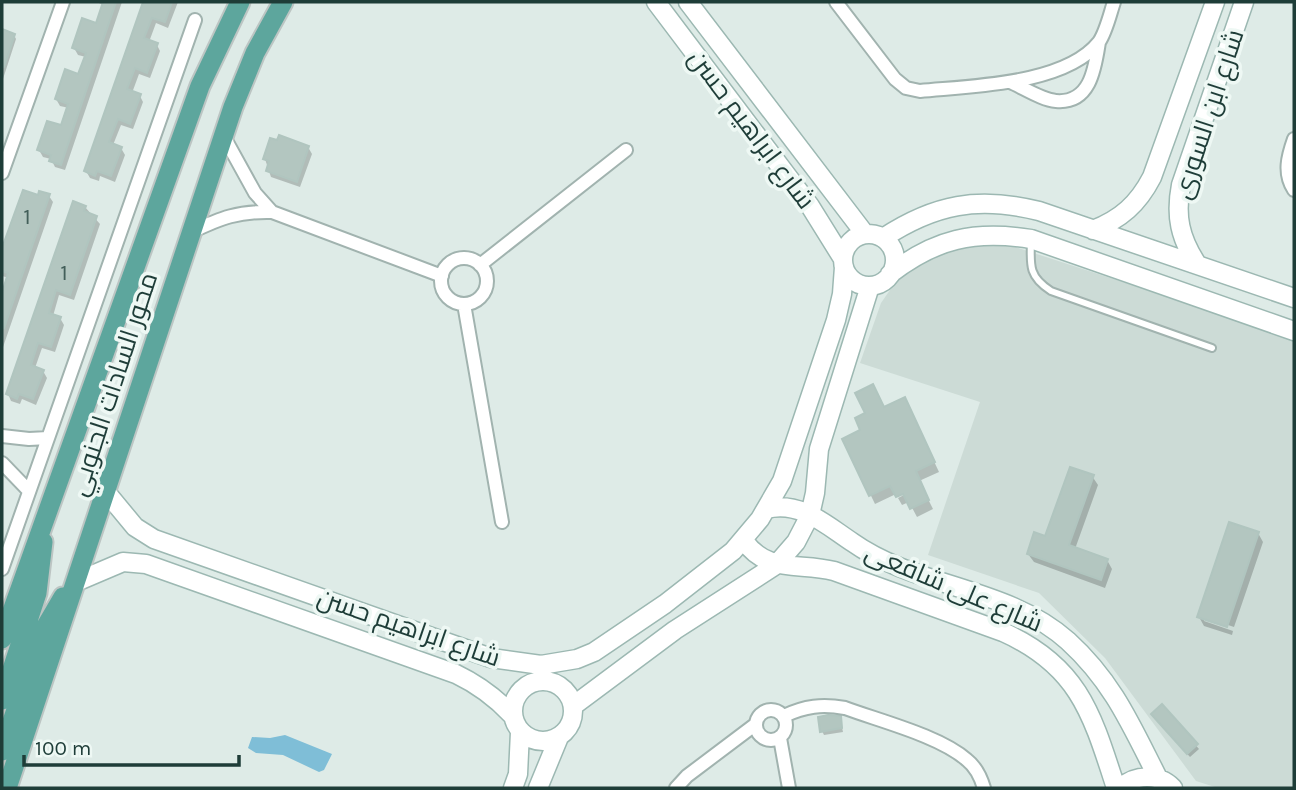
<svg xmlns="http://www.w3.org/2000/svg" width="1296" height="790" font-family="Karla,Cairo,sans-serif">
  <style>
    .built { fill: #ccdbd6 }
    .water { fill: #7fbed7 }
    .shadow { fill: #0003 }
    .building { fill: #b3c6c0; stroke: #b0c5bf; stroke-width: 2 }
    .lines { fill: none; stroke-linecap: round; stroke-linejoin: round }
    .lane-casing { stroke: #a1b3af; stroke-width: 10 }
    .street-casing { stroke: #a1b3af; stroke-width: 16 }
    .secondary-casing { stroke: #9cb8b2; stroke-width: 21 }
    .primary-casing { stroke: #bcc5c3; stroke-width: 23 }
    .lane { stroke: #fff; stroke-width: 6 }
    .street { stroke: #fff; stroke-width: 12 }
    .secondary { stroke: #fff; stroke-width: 18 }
    .primary { stroke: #5da69d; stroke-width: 19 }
    .labels { text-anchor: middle; stroke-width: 7; stroke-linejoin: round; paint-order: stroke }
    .number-label { font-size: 23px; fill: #435f5a }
    .street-label { font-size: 26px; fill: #1e3d38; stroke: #eef8f4 }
  </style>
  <rect width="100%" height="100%" fill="#deebe7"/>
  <path class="built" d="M1000,242L1132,285L1294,341V788H1218L1196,781L1105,658L1039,593L928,555L980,402L860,363L881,303L901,274L932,254Z"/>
  <path class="water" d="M285,735L332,754L324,770L319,772L283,755L256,753L248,748L252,737L270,738Z"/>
  <path class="shadow" d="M96,2H122L65,170L55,167L51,159L43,157L39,150L62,127L69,108L60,106L56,99L79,76L86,57L78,55L74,48L97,25L104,5Z
    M146,2H178L168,28L156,23L149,42L157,45L160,51L150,78L139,74L132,93L140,96L143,102L133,129L121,125L113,145L121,148L125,155L115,182L100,176L99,181L90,178L86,171Z
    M2,31L14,35L16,39L2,82Z
    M308,147L312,154L300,187L271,177L265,159Z
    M49,196L53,202L2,350V297L9,278L2,276V254L6,240L39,197Z
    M85,207L100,224L74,300L59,295L53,316L60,318L64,325L55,352L42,348L35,368L43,371L47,378L36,405L22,399L20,404L11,401L8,394Z
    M884,408H909L939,472L919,481L933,509L917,517L909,502L902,505L898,498L912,491L896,494L875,504L844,440L863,431Z
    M1092,476L1098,485L1075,549L1107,560L1112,569L1105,588L1034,562L1028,554L1046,538Z
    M1258,533L1263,542L1234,627L1204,617V621L1233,631L1232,635L1204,626L1199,617Z
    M1162,706L1199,749L1190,757L1155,718Z
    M840,718L843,732L824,735L822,731Z"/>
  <path class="building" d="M103,2H116L61,165L49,161L51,155L37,150L47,121L61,125L68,104L55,99L65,69L78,74L86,53L72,48L82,18L96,23Z
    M143,2H172L165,22L152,18L144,38L158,43L147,73L135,68L127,89L141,94L130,124L118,119L109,142L122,147L111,176L97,171L95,176L84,171Z
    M2,29L15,34L4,67H2Z
    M279,135L309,146L297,182L266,171L269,161L263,159L270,138L277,140Z
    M23,190L38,195L39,191L50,194L4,328L2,327V293L8,273L2,271V248Z
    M73,201L86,206L84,211L97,216L70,295L56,290L49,313L61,317L51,347L38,343L31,365L44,370L33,399L19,394L17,399L6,394Z
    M873,384L884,407L905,397L935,462L916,471L929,500L910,509L903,494L896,497L890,486L869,496L842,439L860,430L855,418L865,413L855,393Z
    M1070,467L1094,475L1069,545L1108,559L1101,580L1027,554L1034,532L1045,536Z
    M1229,522L1259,532L1227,627L1197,617Z
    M1162,704L1198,744L1187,754L1151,714Z
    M828,715L841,716L842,728L820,732L818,717Z"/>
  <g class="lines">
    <g class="lane-casing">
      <path id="lane" d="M1031,241C1030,266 1029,277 1051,291L1212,348"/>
    </g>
    <g class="street-casing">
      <path id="street" d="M836,2L895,79L906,88L920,91C970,86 1065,85 1099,42C1106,32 1110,14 1114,2
        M1010,82C1024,88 1042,100 1056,101C1091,104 1095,67 1099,42
        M223,135L255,193L272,212
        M1294,139C1288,156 1283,173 1294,190
        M2,173L63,2
        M191,232C221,218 238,211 272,212L442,276
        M441 281a23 23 0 1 1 46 0a23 23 0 1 1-46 0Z
        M480,265L626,150
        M464,304L502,522
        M2,436L29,439L48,438
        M2,463L29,491
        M2,569L195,20
        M756 725a15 15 0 1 1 30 0a15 15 0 1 1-30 0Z
        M784,716C805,706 822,704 845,708C880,721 940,736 967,760C976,767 981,778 984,788
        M780,738L789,788
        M676,788L687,776L756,724"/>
    </g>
    <g class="secondary-casing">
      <path id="secondary" d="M656,2L810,206L843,259
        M688,2L865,234
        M1093,230C1121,219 1138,204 1152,177L1215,2
        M843 260a26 26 0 1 1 52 0a26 26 0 1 1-52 0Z
        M883,238C935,204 978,196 1039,211L1294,298
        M1197,264C1180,238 1175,216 1181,185L1244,2
        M890,274C935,239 974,230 1031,239L1294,331
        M106,492L135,527L154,539L491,658L541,665L577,659L594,652L665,604L733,551L760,519L782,481L836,320L842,294L844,267
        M766,509C800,500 826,525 852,542C917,588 1008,587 1068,641C1113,682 1131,725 1158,778
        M744,541C768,574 799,562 834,571L1003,632C1079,666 1092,714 1116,788
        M76,582L123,562L146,564L456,674C479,685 495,697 512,715
        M513 711a30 30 0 1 1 60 0a30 30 0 1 1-60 0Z
        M573,706L675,630L776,565L796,542L810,515L815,493L819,449L870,286
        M513,788L518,774L520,732
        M538,788L559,737
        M1120,788C1136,774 1158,773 1173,788"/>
    </g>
    <g class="primary-casing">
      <path id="primary" d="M2,639L200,86L240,2
        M2,700L37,593L43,542
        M2,751L39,642L46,626L63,597
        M7,788L233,107L255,53L283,2"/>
    </g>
    <use href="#lane" class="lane"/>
    <use href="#street" class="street"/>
    <use href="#secondary" class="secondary"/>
    <use href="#primary" class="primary"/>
  </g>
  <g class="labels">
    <g class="number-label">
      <text x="27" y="224">1</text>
      <text x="64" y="280">1</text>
    </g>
    <g class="street-label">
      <text transform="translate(1208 114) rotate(-72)" y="9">شارع ابن السورى</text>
      <text transform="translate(752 129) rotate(53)" y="9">شارع ابراهيم حسن</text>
      <text transform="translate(113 384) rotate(-72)" y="9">محور السادات الجنوبي</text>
      <text transform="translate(954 587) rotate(23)" y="9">شارع على شافعى</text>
      <text transform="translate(409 627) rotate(19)" y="9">شارع ابراهيم حسن</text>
    </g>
  </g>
  <rect width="1296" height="790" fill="none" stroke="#1e3d38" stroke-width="7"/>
  <path d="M24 755v10h215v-10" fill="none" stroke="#1e3d38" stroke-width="3.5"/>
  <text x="35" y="755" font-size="21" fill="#1e3d38" stroke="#eef8f4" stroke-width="5" paint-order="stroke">100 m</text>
</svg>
